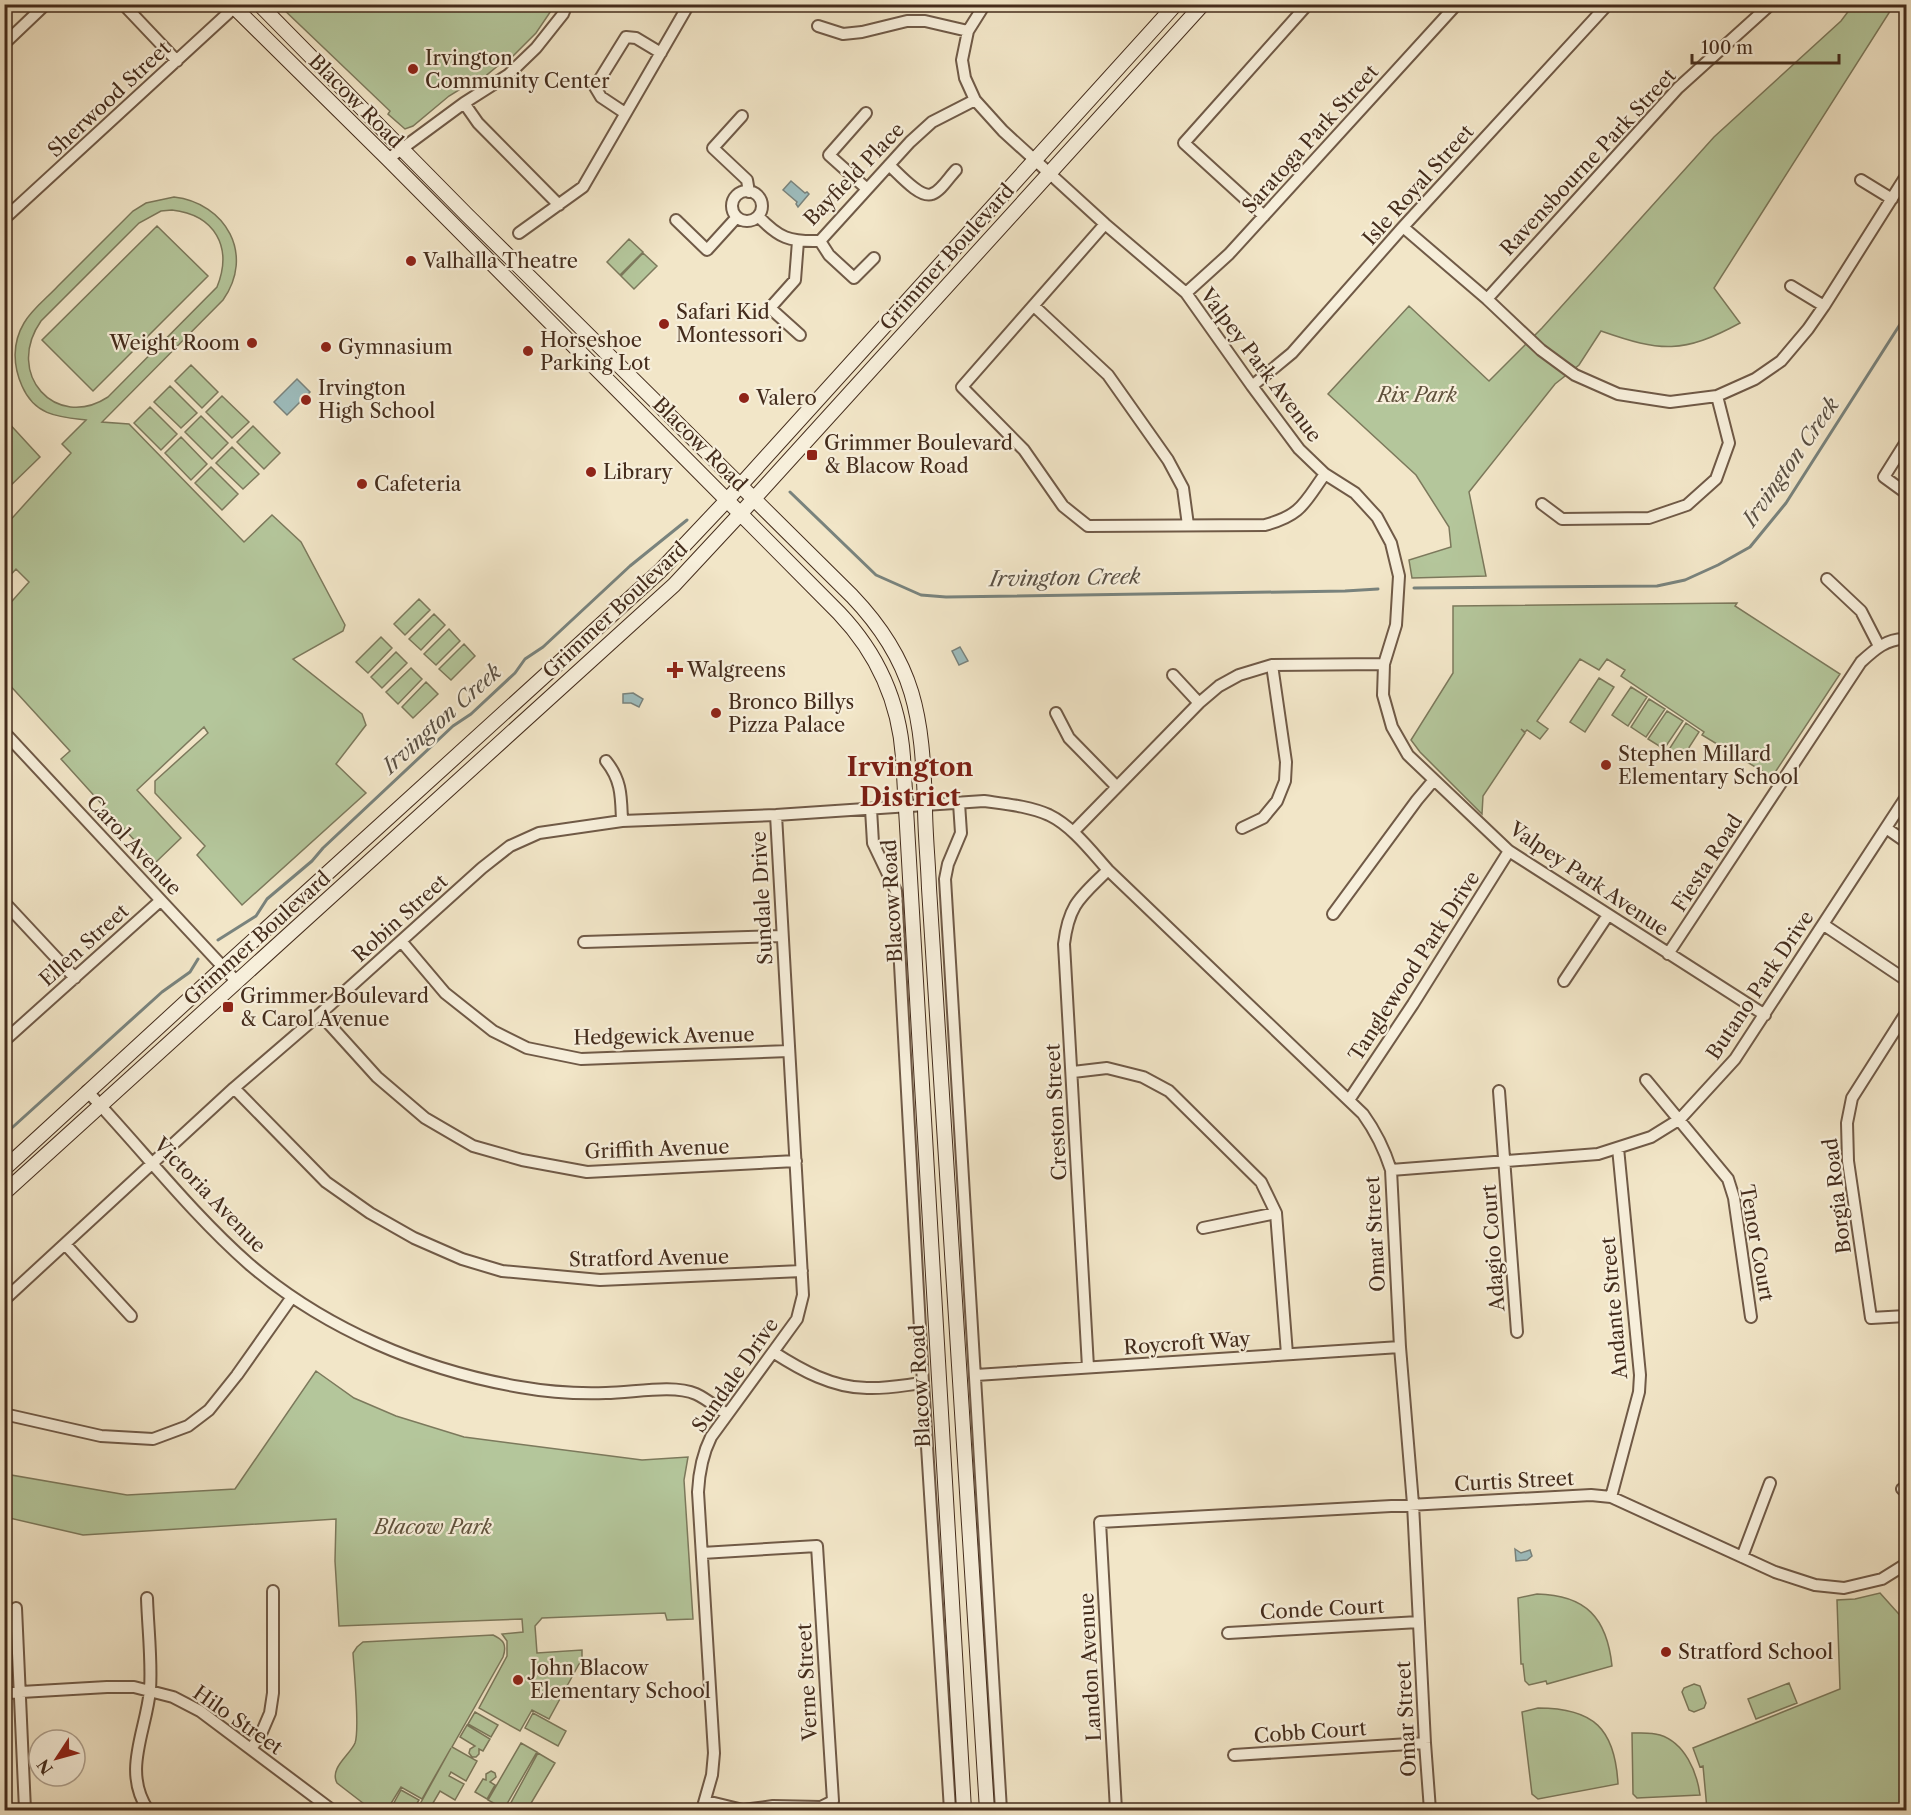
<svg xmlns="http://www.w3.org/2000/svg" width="1911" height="1815" font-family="'Libre Caslon Text',serif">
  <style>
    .green { fill: #b4c69b; stroke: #7c795c; stroke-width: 1.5; fill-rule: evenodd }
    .water { fill: #9dbdbe; stroke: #79837d; stroke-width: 1.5 }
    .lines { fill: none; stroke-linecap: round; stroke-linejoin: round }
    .stream { stroke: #79837d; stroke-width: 3 }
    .minor-casing { stroke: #705a47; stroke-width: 14 }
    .secondary-casing { stroke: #442c1c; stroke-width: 16 }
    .minor { stroke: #f7efdb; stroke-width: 10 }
    .secondary { stroke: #f7efdb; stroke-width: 14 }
    .poi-dot { fill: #8f2418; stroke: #f7efdb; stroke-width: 2 }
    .labels { text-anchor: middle; stroke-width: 4.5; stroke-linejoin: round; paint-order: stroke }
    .poi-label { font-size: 20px; fill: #442c1c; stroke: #f7efdb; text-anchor: start }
    .street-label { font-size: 20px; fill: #442c1c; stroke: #f7efdb }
    .park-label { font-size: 20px; font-style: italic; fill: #60523c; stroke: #f7efdb }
    .water-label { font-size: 21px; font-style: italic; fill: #5a5044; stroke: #f7efdb }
    .district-label { font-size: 26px; font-weight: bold; fill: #7a1f14; stroke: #f7efdb }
  </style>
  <rect width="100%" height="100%" fill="#f2e6c8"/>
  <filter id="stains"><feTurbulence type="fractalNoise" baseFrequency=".00333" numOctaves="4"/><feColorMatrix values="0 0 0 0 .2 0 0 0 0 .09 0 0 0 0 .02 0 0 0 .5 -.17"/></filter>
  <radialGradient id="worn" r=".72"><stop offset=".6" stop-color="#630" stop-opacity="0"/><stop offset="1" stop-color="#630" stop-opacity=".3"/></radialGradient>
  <path class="green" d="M279,5H555L536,33L507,62L505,60L483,78L475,80L449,96L413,126L405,129L388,114L390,111Z
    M1853,5H1894L1714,288L1740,323C1683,354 1661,352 1601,331L1579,365L1555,384L1469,492L1486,576L1412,578L1409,560L1451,547L1449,527L1416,475L1328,394L1409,306L1489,381L1542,328L1714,137L1841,21Z
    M174,197C226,203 255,255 223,300L102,422L129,424L244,542L272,515L301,542L345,625L343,631L293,659L362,714L366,725L336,764L366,793L242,905L197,855L205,846L155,793V781L208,733L204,727L137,790L181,838L155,863L61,759L70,751L5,680V609L29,582L16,569L5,581V526L71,453L62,444L86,420C59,417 35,416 22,386C13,366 12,343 24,323C32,309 47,298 58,286C83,261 108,236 133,211L146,203ZM172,210C215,215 233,247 217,287L108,397C56,431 4,374 41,321L139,223L161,211Z
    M157,226L208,276L93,391L42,340Z
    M629,239L643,252L620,275L607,262Z
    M643,253L657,266L634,289L621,276Z
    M191,365L218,392L202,408L175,381Z
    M170,386L197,413L181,428L154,402Z
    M222,396L249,422L232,438L206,412Z
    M150,407L177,434L161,450L134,423Z
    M201,416L228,443L212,459L185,432Z
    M5,419L40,457L5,491Z
    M253,426L280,453L264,469L237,442Z
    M181,437L207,464L191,480L165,453Z
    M232,447L259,474L243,489L216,463Z
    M211,467L238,494L222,510L195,483Z
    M419,599L430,610L405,635L394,624Z
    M1737,603L1735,606L1840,674L1772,777L1702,735L1704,732L1621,676L1625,670L1607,659L1599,670L1580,659L1537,721L1548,729L1540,739L1527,730L1525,732L1521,729L1525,733L1483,796L1482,814L1420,752L1411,740L1453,673V606Z
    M434,614L445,625L421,650L409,639Z
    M449,629L460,641L436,665L424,654Z
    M381,637L392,648L368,673L356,662Z
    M464,644L475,656L451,680L439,669Z
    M396,652L407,663L382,688L371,677Z
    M411,668L422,679L398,704L386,692Z
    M1599,678L1614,687L1585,732L1570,722Z
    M426,682L438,694L413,718L402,707Z
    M1631,687L1647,697L1628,726L1612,715Z
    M1649,699L1665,709L1646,737L1631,727Z
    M1667,711L1683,721L1664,749L1648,739Z
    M1686,723L1699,732L1681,760L1668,751Z
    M316,1371L354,1398L396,1416L464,1437L642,1460L688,1457L684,1480L693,1619L667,1620L665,1613L542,1618L535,1626L537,1653L582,1650V1663L579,1664L549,1719L532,1710L520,1731L479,1708L507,1656V1641L502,1634L523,1632L522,1619L339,1626L335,1561L336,1519L83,1535L5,1517V1474L127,1495L235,1489Z
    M1880,1593L1906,1622V1810H1754L1753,1806L1709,1810L1707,1809L1703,1766L1700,1767L1693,1748L1840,1689L1837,1600L1855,1599Z
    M1537,1594C1586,1595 1607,1618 1612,1666L1547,1684L1546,1681L1529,1685L1525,1681L1523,1664H1521L1518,1598Z
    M493,1635C504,1640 507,1645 503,1657L452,1747L477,1761L466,1781L451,1772L449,1776L464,1784L455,1800L440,1791L433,1803L447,1810H427L419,1806L451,1748L422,1799L401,1787L387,1810H372L337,1783C329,1768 350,1755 355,1743C360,1730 354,1670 353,1653L357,1647L363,1642Z
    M1789,1683L1797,1703L1756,1719L1748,1699Z
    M1694,1684L1700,1686L1706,1703L1704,1708L1694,1712L1689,1710L1682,1692L1684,1688Z
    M1538,1708C1594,1708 1615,1729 1618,1784L1538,1799L1532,1794L1522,1712Z
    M475,1712L498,1725L491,1737L468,1724Z
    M533,1713L566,1731L558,1746L525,1728Z
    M467,1725L490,1739L483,1751L479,1749V1754L476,1757H472L469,1753L470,1749L475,1746L460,1737Z
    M1632,1733C1641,1733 1651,1732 1660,1735C1685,1743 1697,1772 1700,1795L1637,1798L1633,1794Z
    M521,1743L537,1752L504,1809L488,1800Z
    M538,1753L555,1763L527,1810H507Z
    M491,1771L495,1773L496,1777L490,1782L495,1785L487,1799L475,1792L483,1779L486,1780V1774Z
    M401,1790L419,1800L413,1810H390Z"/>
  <path class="water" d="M791,181L805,193L807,192L809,194L798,207L796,204L797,202L783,190Z
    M297,379L310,392L287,415L274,402Z
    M960,647L968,661L959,665L952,651Z
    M633,693L643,699L639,707L631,703H623V694Z
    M1515,1549L1521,1553L1530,1550L1532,1556L1527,1560L1516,1561Z"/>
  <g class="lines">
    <path class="stream" d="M790,492L876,575L921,595L946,597L1345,591L1378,589
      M1414,588L1657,586L1685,580L1718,565L1750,547L1786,503L1906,315
      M218,940L256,916L267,899L312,861L323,848L453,726L471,714L515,673L525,659L543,647L630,566L687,520
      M4,1135L162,992L190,972L198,959"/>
    <g class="minor-casing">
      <path id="minor" d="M123,4L177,61
        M985,4L968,31L962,60L965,78L975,100L1003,131L1105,224L1186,293L1252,386L1299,449L1325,474L1355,493L1377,517L1391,543L1399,576L1396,625L1384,664L1383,695L1392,727L1408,755L1509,851L1765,1015
        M818,26L843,34L862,32L907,21H925L968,31
        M4,44L46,4
        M464,103L478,123L559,205
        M625,113L601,97L595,87L626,37L636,38L661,53
        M866,113L829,155L867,189
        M742,116L713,148L747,180L749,192
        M388,159L464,103L508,75L536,48L563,14L567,4
        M889,165C898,173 920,199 932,194C941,191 949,177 956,170
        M1861,180L1892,199
        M732 206a15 15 0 1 1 30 0a15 15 0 1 1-30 0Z
        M758,216C779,238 789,242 820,241L910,142L932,122L975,100
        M1264,216L1184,143L1308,4
        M4,219L238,4
        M676,220L707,250L737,217
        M1105,224L962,387L1024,450L1063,506L1088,526L1265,525C1302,515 1304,503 1325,474
        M1403,227L1487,299L1541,350L1575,375L1618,394L1670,402L1717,396L1755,379L1781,361L1808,329L1824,306L1906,176
        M519,233L583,187L689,4
        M798,241L795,280L770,308L800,335
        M820,241L829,255L854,278L874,258
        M1791,286L1824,306
        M1186,293L1229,254L1457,4
        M1487,299L1678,88L1771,4
        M1034,306L1108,375L1168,460L1183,488L1188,525
        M1252,386L1292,353L1403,227L1608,4
        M1906,442L1884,477L1906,493
        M1542,504L1562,519L1649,518L1687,505L1716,479L1729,443L1717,396
        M1827,579L1861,611L1879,646
        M1173,675L1199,703
        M1056,713L1069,738L1116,786
        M4,732L237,982
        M606,761C622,781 621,797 622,821
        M959,803L961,833L948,864L945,879L1001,1810
        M871,809L873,843L896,891L923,1383L950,1810
        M1242,828L1263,818L1277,801L1285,781L1286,762L1272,665
        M1886,828L1906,842
        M1073,832L1199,703L1219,686L1239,675L1272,665L1384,664
        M4,902L75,978
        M1333,914L1417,800L1433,781
        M1824,925L1906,980
        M401,941L445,993L493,1031L527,1048L581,1059L789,1051
        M584,942L782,936
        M1668,954L1861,662C1874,650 1887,638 1906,639
        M1564,981L1608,915
        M1906,1013L1852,1098L1847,1123L1848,1161L1871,1318L1906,1316
        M320,1014L377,1077L425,1118L473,1146L522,1160L587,1172L796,1161
        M4,1041L160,901
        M1073,1072L1107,1068L1143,1077L1169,1091L1261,1182L1276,1213L1287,1354
        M1646,1080L1728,1179L1734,1198L1751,1317
        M234,1088L326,1182L370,1213L414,1238L462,1259L502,1271L600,1280L802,1271
        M87,1091C141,1148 190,1212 249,1264C325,1329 422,1370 520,1387C548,1392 577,1394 606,1393C632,1393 673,1384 696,1394C707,1399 717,1408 727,1414
        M1499,1091L1517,1332
        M1349,1100L1413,1004L1509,851
        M1391,1170L1598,1154L1651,1137L1680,1119L1735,1059L1906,797
        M1203,1228L1276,1213
        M65,1244L131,1316
        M4,1300L234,1088L320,1014L482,868L510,846L539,833L622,821L776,815L984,801C1005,804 1029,806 1049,815C1072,826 1091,851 1108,870L1363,1114C1376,1132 1384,1148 1391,1170L1400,1347L1413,1504L1425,1743L1430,1810
        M773,1352C801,1370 833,1388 867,1388C886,1389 905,1385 923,1383
        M1088,1367L1064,944C1069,903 1081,897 1108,870
        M976,1375L1400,1347
        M4,1414L101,1436L153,1439L188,1426L209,1410L237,1375L292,1297
        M1902,1489L1906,1490
        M1611,1497L1639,1392L1640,1375L1618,1148
        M702,1553L817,1546L833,1801L821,1807L773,1806L743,1810L706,1801
        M1742,1557L1770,1483
        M147,1598C148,1629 152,1660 150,1690C146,1732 122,1771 148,1810
        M16,1608L25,1810
        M1228,1633L1419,1622
        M4,1693L107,1687H134L173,1697L200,1711L332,1810
        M251,1749L261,1734L270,1713L273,1693V1591
        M1234,1755L1425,1743
        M702,1810L712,1775L714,1753L698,1492C699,1472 702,1455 711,1437L797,1319L803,1295L776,815
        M1116,1810L1100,1522L1591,1495L1611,1497L1775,1572L1815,1585L1844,1588L1882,1579L1906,1564"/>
    </g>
    <g class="secondary-casing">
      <path id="secondary" d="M231,4L388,159L839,613C878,654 899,701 903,757L964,1810
        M259,4L466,214L852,596C916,663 922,717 925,805C925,833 928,860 929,888L987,1810
        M4,1169L223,968L660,571L728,499L1176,4
        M4,1193L674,585L741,513L1203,4"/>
    </g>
    <use href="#minor" class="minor"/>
    <use href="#secondary" class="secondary"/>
  </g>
  <g class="poi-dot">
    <circle cx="413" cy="69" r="6"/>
    <circle cx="411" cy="261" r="6"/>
    <circle cx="664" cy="324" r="6"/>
    <circle cx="252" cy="343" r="6"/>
    <circle cx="326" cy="347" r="6"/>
    <circle cx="528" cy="351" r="6"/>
    <circle cx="744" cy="398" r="6"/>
    <circle cx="306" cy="400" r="6"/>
    <rect x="806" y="449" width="12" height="12" rx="3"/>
    <circle cx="591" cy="472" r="6"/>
    <circle cx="362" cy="484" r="6"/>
    <path d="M672 661h6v6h6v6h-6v6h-6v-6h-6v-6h6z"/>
    <circle cx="716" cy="713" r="6"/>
    <circle cx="1606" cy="765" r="6"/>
    <rect x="222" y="1001" width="12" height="12" rx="3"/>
    <circle cx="1666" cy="1652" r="6"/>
    <circle cx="518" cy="1680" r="6"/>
  </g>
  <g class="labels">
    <g class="poi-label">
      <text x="425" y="65">Irvington<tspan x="425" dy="23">Community Center</tspan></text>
      <text x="423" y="268">Valhalla Theatre</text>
      <text x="676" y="319">Safari Kid<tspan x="676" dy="23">Montessori</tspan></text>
      <text x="540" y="347">Horseshoe<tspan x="540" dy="23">Parking Lot</tspan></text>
      <text x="240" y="350" text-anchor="end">Weight Room</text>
      <text x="338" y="354">Gymnasium</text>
      <text x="318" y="395">Irvington<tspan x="318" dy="23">High School</tspan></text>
      <text x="756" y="405">Valero</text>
      <text x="824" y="450">Grimmer Boulevard<tspan x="824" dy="23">&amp; Blacow Road</tspan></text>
      <text x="603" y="479">Library</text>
      <text x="374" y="491">Cafeteria</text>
      <text x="687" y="677">Walgreens</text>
      <text x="728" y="709">Bronco Billys<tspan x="728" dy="23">Pizza Palace</tspan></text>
      <text x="1618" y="761">Stephen Millard<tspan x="1618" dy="23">Elementary School</tspan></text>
      <text x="240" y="1003">Grimmer Boulevard<tspan x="240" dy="23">&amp; Carol Avenue</tspan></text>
      <text x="1678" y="1659">Stratford School</text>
      <text x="530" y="1675">John Blacow<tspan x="530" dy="23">Elementary School</tspan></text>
    </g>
    <g class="street-label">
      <text transform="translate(109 99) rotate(-43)" y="7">Sherwood Street</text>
      <text transform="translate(356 101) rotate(45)" y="7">Blacow Road</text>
      <text transform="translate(1310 139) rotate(-48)" y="7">Saratoga Park Street</text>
      <text transform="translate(1588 162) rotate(-47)" y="7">Ravensbourne Park Street</text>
      <text transform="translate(854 174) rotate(-46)" y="7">Bayfield Place</text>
      <text transform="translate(1418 185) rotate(-48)" y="7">Isle Royal Street</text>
      <text transform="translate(947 257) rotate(-48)" y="7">Grimmer Boulevard</text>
      <text transform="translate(1261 365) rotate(53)" y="7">Valpey Park Avenue</text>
      <text transform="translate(700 444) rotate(45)" y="7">Blacow Road</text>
      <text transform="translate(615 610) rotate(-43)" y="7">Grimmer Boulevard</text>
      <text transform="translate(134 845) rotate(47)" y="7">Carol Avenue</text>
      <text transform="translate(1707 863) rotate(-57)" y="7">Fiesta Road</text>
      <text transform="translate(1589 879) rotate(34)" y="7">Valpey Park Avenue</text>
      <text transform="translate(762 898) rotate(-93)" y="7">Sundale Drive</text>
      <text transform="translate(892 901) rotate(-93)" y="7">Blacow Road</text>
      <text transform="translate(400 918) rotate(-42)" y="7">Robin Street</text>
      <text transform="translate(257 938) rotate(-42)" y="7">Grimmer Boulevard</text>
      <text transform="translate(84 945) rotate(-42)" y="7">Ellen Street</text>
      <text transform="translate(1414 966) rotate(-57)" y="7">Tanglewood Park Drive</text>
      <text transform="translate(1760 985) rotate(-56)" y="7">Butano Park Drive</text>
      <text transform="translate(664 1036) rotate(-1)" y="7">Hedgewick Avenue</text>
      <text transform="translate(1056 1112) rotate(-93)" y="7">Creston Street</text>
      <text transform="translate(657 1149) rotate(-2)" y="7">Griffith Avenue</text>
      <text transform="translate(210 1195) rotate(46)" y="7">Victoria Avenue</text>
      <text transform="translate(1837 1196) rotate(-97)" y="7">Borgia Road</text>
      <text transform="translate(1375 1234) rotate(-93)" y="7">Omar Street</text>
      <text transform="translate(1757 1243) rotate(80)" y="7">Tenor Court</text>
      <text transform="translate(1493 1248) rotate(-94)" y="7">Adagio Court</text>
      <text transform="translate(649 1258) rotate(-1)" y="7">Stratford Avenue</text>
      <text transform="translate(1614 1308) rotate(-95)" y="7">Andante Street</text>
      <text transform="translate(1187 1343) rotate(-4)" y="7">Roycroft Way</text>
      <text transform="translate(735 1375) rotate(-55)" y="7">Sundale Drive</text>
      <text transform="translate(920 1386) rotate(-93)" y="7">Blacow Road</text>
      <text transform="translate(1514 1481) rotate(-3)" y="7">Curtis Street</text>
      <text transform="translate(1322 1609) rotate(-3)" y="7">Conde Court</text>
      <text transform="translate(1090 1667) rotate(-93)" y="7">Landon Avenue</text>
      <text transform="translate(807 1682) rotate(-93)" y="7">Verne Street</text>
      <text transform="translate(1406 1719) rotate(-93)" y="7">Omar Street</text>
      <text transform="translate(238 1720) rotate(35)" y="7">Hilo Street</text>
      <text transform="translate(1310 1732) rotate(-4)" y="7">Cobb Court</text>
    </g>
    <g class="park-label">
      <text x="1417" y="402">Rix Park</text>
      <text x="433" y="1534">Blacow Park</text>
    </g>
    <g class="water-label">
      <text transform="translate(1791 462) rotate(-55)" y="7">Irvington Creek</text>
      <text transform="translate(1065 578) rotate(-1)" y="7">Irvington Creek</text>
      <text transform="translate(442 719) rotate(-42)" y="7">Irvington Creek</text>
    </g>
    <g class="district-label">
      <text x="910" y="776">Irvington<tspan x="910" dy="30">District</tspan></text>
    </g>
  </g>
  <rect width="1911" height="1815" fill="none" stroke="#f2e6c8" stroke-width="24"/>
  <rect x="6" y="6" width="1899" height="1803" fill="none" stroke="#442c1c" stroke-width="3"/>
  <rect x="12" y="12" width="1887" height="1791" fill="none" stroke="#442c1c" stroke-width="1.5"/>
  <g transform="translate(57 1758) rotate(234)"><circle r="28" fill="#f7efdb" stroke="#afa18f" stroke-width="1.5"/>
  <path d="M0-4.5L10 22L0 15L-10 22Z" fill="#8f2418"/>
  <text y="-9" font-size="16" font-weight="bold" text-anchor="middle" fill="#442c1c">N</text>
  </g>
  <path d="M1692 54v9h147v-9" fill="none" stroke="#442c1c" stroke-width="3"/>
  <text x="1701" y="54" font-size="18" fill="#442c1c" stroke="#f7efdb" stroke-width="4.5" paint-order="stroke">100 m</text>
  <rect width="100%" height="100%" filter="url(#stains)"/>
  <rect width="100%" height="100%" fill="url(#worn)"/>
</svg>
